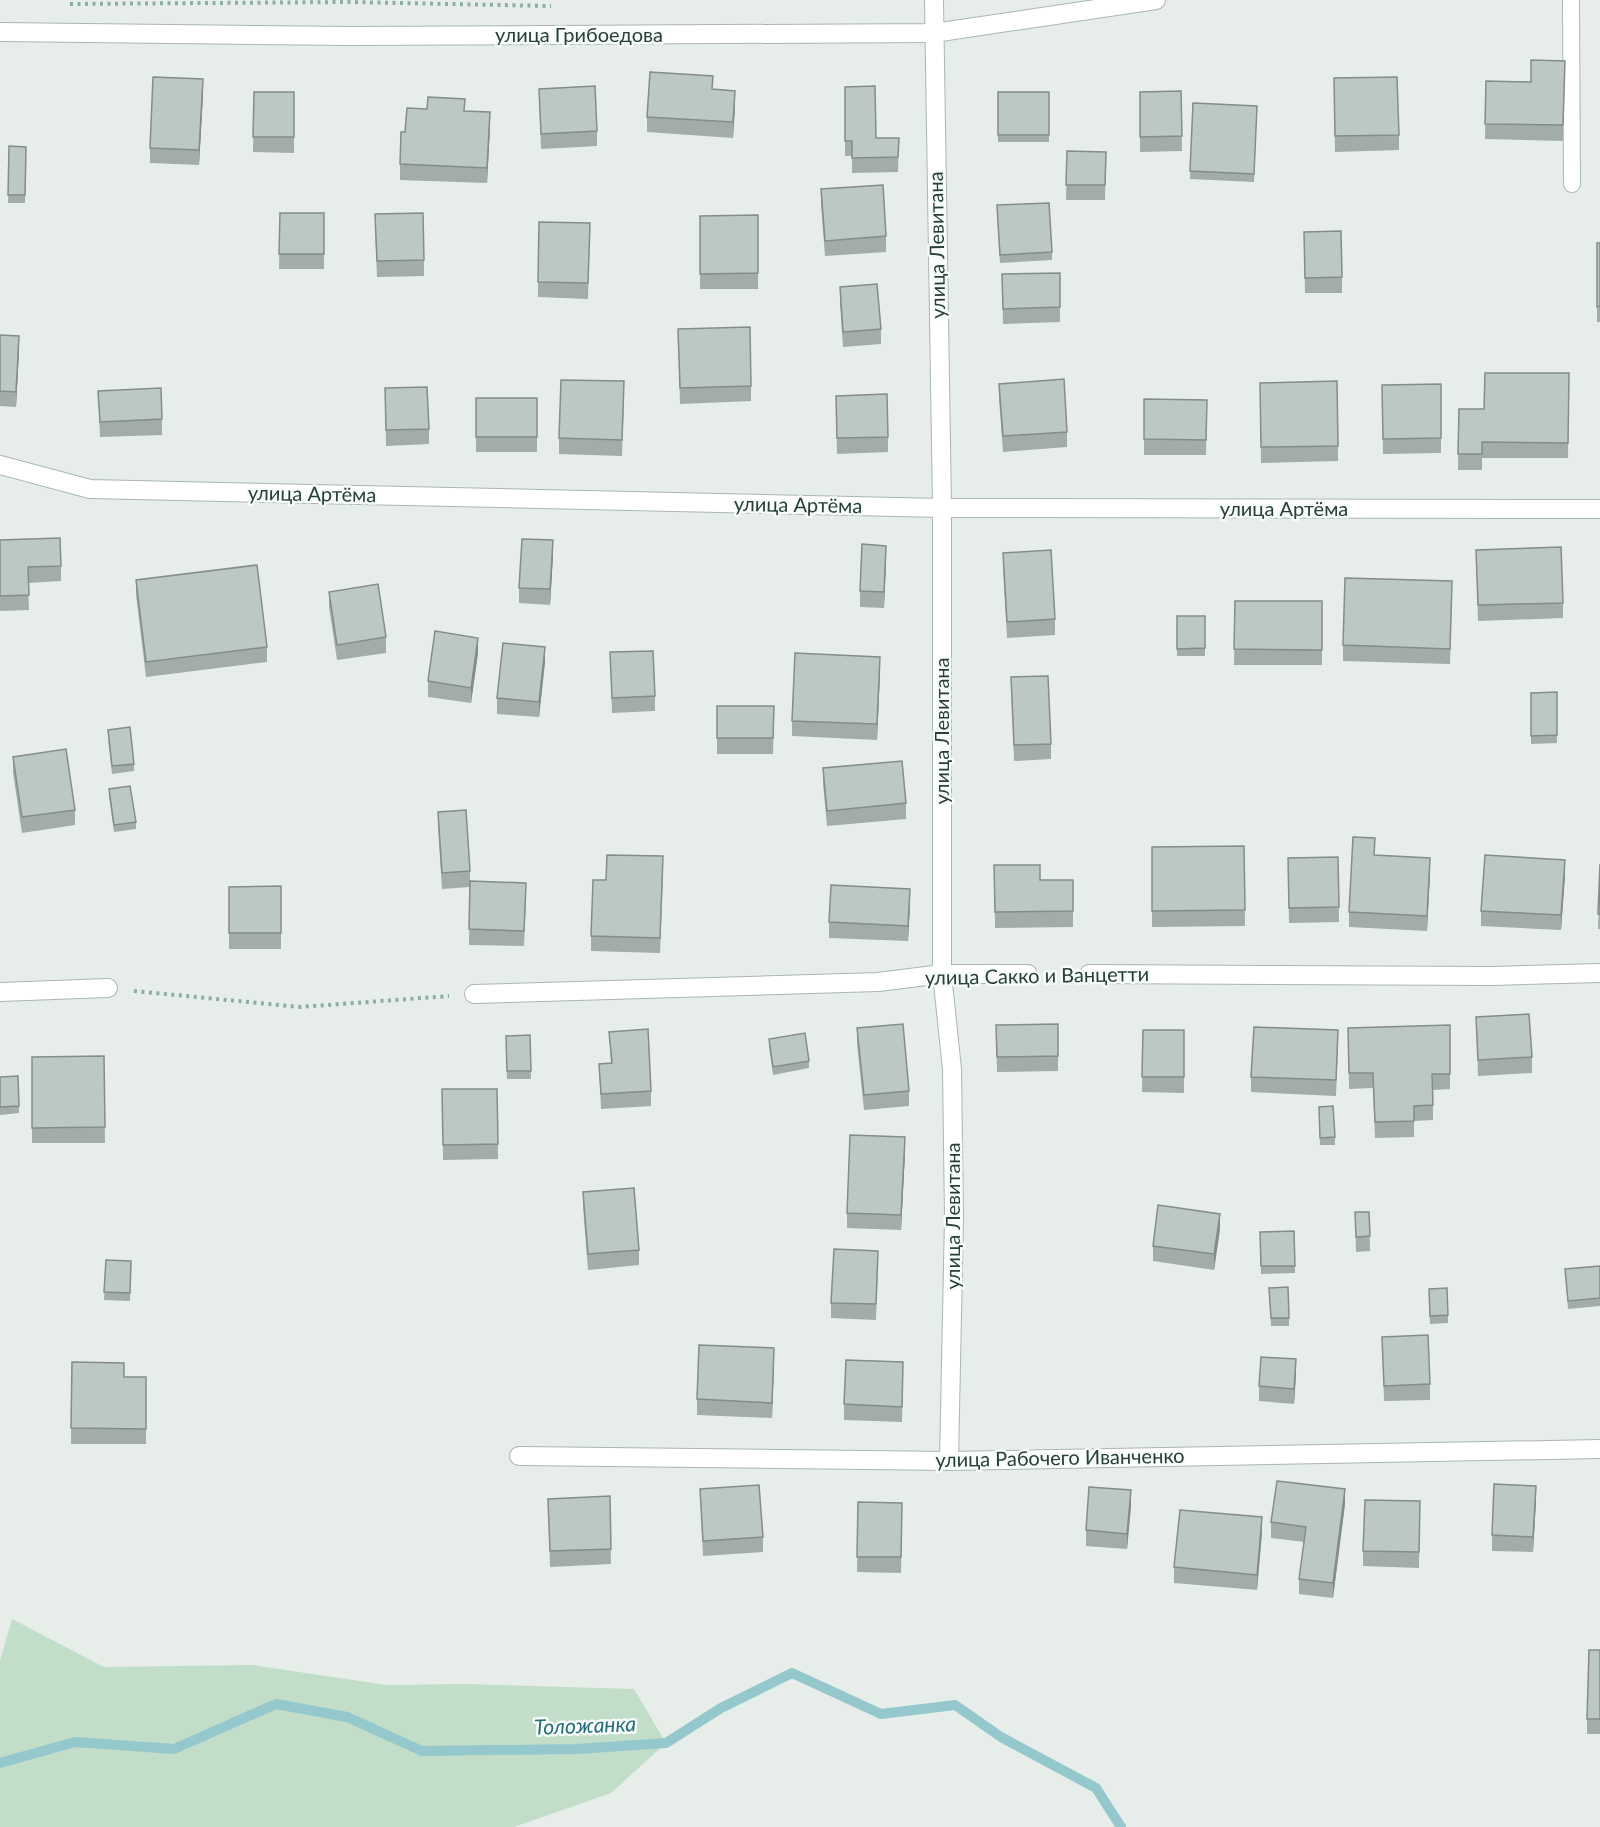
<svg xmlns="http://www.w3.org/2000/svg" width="1600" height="1827" font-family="Lato,sans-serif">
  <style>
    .green { fill: #c2ddc8 }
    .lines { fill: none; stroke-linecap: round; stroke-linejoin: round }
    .stream { stroke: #94c8cd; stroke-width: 10 }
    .service-casing { stroke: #aab6b1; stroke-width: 18 }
    .minor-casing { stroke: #aab6b1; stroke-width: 20 }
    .tertiary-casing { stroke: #aab6b1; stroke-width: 20 }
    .path { stroke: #8aafa1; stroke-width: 4; stroke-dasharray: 3 4.5; stroke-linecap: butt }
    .service { stroke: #fff; stroke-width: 16 }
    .minor { stroke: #fff; stroke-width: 18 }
    .tertiary { stroke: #fff; stroke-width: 18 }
    .wall { fill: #a2ada8 }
    .shaded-wall { fill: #848d88 }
    .building { fill: #bcc9c3; stroke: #848d88; stroke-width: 1.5 }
    .labels { text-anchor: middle; stroke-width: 5; stroke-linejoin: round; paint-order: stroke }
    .street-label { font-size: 20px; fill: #273f37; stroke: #f7fbf9 }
    .water-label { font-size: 21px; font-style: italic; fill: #256d77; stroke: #f7fbf9 }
  </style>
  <rect width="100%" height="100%" fill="#e7eeea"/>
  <path class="green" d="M12,1619L104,1667L253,1665L386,1685L466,1684L634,1689L666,1743L611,1793L514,1827H0V1661Z"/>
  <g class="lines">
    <path class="stream" d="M0,1763L75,1742L174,1749L276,1704L347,1717L422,1751L577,1749L666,1743L721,1708L792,1673L881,1714L955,1705L1001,1737L1096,1788L1121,1827"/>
    <g class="service-casing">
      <path id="service" d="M1571,0L1572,184"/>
    </g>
    <g class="minor-casing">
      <path id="minor" d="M934,0L942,508V974L952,1069L954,1218L949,1461
        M0,465L90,489L942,508L1600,509
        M1089,974L1492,976L1600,973
        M0,992L108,988
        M474,994L878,982L942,974H1028
        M519,1456L949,1461L1600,1449"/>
    </g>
    <g class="tertiary-casing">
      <path id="tertiary" d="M0,32L350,36L934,33L1156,0"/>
    </g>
    <path class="path" d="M70,4L349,2L551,6
      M134,991L300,1007L449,996"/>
    <use href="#service" class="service"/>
    <use href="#minor" class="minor"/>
    <use href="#tertiary" class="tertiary"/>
  </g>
  <path class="wall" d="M1565,61L1563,141L1485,139L1486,81L1531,82Z
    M845,87L876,138H899L898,172L852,173V156H845Z
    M539,89L597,131V146L541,149Z
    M713,89L735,106L733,138L647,132V117Z
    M1181,91L1182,151L1140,152V92Z
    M254,92H294V153L253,152Z
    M998,92H1049V142H998Z
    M1334,94L1399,135V150L1335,152Z
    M203,95L199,165L150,163V148Z
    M1193,103L1257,106L1254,182L1190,179Z
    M465,111L490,127L487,183L400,180V164Z
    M9,146L26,147L25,203H8Z
    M1067,151L1106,152L1105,200H1066Z
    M821,189L886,236V252L825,256L821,205Z
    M280,213H324V269H279Z
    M997,213L1052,252V260L1000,263Z
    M758,215V289H700V216Z
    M590,223L588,299L538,297V282Z
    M375,229L424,260V276L377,277Z
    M1304,232L1342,277V293H1305Z
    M1597,243H1600V322H1597Z
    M1060,273V322L1003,324L1002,274Z
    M840,287L881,329V344L843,347L840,303Z
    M678,329L751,386V401L680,404Z
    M0,335L19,351L16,407L0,406Z
    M1569,373L1568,458H1482V470H1458L1459,409H1484Z
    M1337,381L1338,461L1261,463L1260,383Z
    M999,384L1067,432V447L1003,452L999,399Z
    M1441,384V453L1383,454L1382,385Z
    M385,388L429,429V444L386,446Z
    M98,391L162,419V435L100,437Z
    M836,396L888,437V452L837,454Z
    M624,397L622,456L559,454V438Z
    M476,398H537V452H476Z
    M1144,399L1207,400L1206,455H1144Z
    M0,540L61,566V581L28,583L29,610L0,611Z
    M1476,550L1563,603V618L1478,621Z
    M1003,553L1055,619V635L1007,638L1003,569Z
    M553,556L550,605L519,603V588Z
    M886,561L884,608L860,607V591Z
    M136,580L267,647V662L146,677L136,595Z
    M329,592L386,637V653L337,660L329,607Z
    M1452,597L1450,664L1343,661V645Z
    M1235,601H1322V665H1234Z
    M1177,616H1205V656H1177Z
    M610,652L655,696V711L612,713Z
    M478,653L471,703L428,697V681Z
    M545,662L539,717L497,714V698Z
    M880,672L877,740L792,736V721Z
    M1011,677L1051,744V759L1014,761Z
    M1557,692V743L1531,744V693Z
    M717,706H774L773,754H717Z
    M108,730L134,764V771L112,774L108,738Z
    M13,757L75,810V825L22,833L13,773Z
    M823,768L906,803V819L827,826L823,784Z
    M109,789L136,822V829L114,832L109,797Z
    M438,812L470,871V881L526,898L524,946L469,945L470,887L442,889L438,827Z
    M1244,846L1245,926L1152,927V847Z
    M1375,855L1430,873L1427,931L1349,927V912Z
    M1338,857L1339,922L1289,923L1288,858Z
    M1600,864V929H1598Z
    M994,865L1040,880H1073V927L995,928Z
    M663,872L660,953L591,951V936L606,880Z
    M1565,876L1561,930L1481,926V911Z
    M281,886V949H229V887Z
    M910,904L908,941L829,938V922Z
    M1476,1017L1532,1057V1073L1478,1076Z
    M1058,1024V1071L997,1072L996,1025Z
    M1450,1025V1089L1433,1090V1120L1414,1121V1137L1375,1138L1373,1088L1349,1089L1348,1028Z
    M857,1028L909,1091V1106L864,1110L857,1044Z
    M1143,1030H1184V1093L1142,1092Z
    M609,1032L651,1091V1106L601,1109L599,1064L611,1063Z
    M530,1035L531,1079H507L506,1036Z
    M769,1039L809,1061V1068L773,1075L769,1046Z
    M1338,1046L1336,1096L1251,1092V1077Z
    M104,1056L105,1143H32V1057Z
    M0,1077L19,1106V1113L0,1115Z
    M442,1089H497L498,1159L443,1160Z
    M1319,1115L1335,1137V1145H1320Z
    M905,1152L901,1230L847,1228V1213Z
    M583,1192L639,1250V1265L588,1270L583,1207Z
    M1355,1212H1369L1370,1251L1356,1252Z
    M1220,1229L1214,1270L1153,1261V1246Z
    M1294,1231L1295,1273L1261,1274L1260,1232Z
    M106,1260L131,1261L130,1301L104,1300Z
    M878,1266L876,1320L831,1318V1303Z
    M1600,1266V1306L1568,1309L1565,1269Z
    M1269,1296L1289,1318V1326H1271Z
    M1429,1296L1448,1315V1323L1430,1324Z
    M1382,1337L1430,1384V1400L1384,1401Z
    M72,1362L124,1377H146V1444H71Z
    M774,1363L772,1418L697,1415V1399Z
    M1296,1375L1294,1404L1259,1401V1386Z
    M903,1378L902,1422L844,1420V1404Z
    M700,1489L763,1537V1552L703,1556Z
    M610,1496L611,1564L550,1567L548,1499Z
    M1420,1501L1419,1568L1363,1566V1551Z
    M1536,1501L1533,1552L1492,1551V1535Z
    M858,1502L902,1503L901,1573L857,1572Z
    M1345,1504L1333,1598L1299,1594V1579L1304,1542L1271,1538V1522Z
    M1131,1506L1127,1549L1086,1546V1530Z
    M1262,1532L1257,1590L1174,1583V1567Z
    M1600,1650V1734H1587V1719Z"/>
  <path class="shaded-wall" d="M203,79V95L199,165V150Z
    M735,91V106L733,138V122Z
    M490,112V127L487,183V168Z
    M19,336V351L16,407V392Z
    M553,540V556L550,605V589Z
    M886,546V561L884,608V592Z
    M478,638V653L471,703V688Z
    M545,647V662L539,717V702Z
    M880,657V672L877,740V724Z
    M1430,858V873L1427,931V916Z
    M1565,860V876L1561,930V915Z
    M910,889V904L908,941V926Z
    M905,1137V1152L901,1230V1215Z
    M1220,1214V1229L1214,1270V1254Z
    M774,1348V1363L772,1418V1403Z
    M1296,1359V1375L1294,1404V1389Z
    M1536,1486V1501L1533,1552V1537Z
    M1345,1489V1504L1333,1598V1583Z
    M1131,1490V1506L1127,1549V1534Z
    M1262,1517V1532L1257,1590V1575Z"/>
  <path class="building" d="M1531,60L1565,61L1563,125L1485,124L1486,81L1531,82Z
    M650,72L713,76L712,89L735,91L733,122L647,117Z
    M153,77L203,79L199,150L150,148Z
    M1397,77L1399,135L1335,136L1334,78Z
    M595,86L597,131L541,134L539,89Z
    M875,86L876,138H899L898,157L852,158V141H845V87Z
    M1181,91L1182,136L1140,137V92Z
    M254,92H294V137H253Z
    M998,92H1049V135H998Z
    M428,97L465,99L464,111L490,112L487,168L400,164L401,132H405L407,108L427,109Z
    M1193,103L1257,106L1254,174L1190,171Z
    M9,146L26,147L25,195H8Z
    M1067,151L1106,152L1105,185H1066Z
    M883,185L886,236L825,241L821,189Z
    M1049,203L1052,252L1000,255L997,205Z
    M280,213H324V254H279Z
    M423,213L424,260L377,261L375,214Z
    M758,215V273L700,274V216Z
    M539,222L590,223L588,283L538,282Z
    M1341,231L1342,277L1305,278L1304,232Z
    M1597,243H1600V306L1597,307Z
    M1060,273V307L1003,309L1002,274Z
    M877,284L881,329L843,332L840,287Z
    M750,327L751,386L680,388L678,329Z
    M0,335L19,336L16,392L0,391Z
    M1485,373H1569L1568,443L1482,442V454H1458L1459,409H1484Z
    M1064,379L1067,432L1003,436L999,384Z
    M561,380L624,381L622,440L559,438Z
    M1337,381L1338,446L1261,447L1260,383Z
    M1441,384V438L1383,439L1382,385Z
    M427,387L429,429L386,430L385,388Z
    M161,388L162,419L100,422L98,391Z
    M887,394L888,437L837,438L836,396Z
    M476,398H537V437H476Z
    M1144,399L1207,400L1206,440L1144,439Z
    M60,538L61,566L28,567L29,595L0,596V540Z
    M522,539L553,540L550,589L519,588Z
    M862,544L886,546L884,592L860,591Z
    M1561,547L1563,603L1478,605L1476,550Z
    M1051,550L1055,619L1007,622L1003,553Z
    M257,565L267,647L146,662L136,580Z
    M1345,578L1452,581L1450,649L1343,645Z
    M378,584L386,637L337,645L329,592Z
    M1235,601H1322V650L1234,649Z
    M1177,616H1205V648L1177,649Z
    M435,631L478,638L471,688L428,681Z
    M503,643L545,647L539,702L497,698Z
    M653,651L655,696L612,698L610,652Z
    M795,653L880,657L877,724L792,721Z
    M1048,676L1051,744L1014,745L1011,677Z
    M1557,692V735L1531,736V693Z
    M717,706H774L773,738H717Z
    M130,727L134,764L112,766L108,730Z
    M66,749L75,810L22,817L13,757Z
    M902,761L906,803L827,811L823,768Z
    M130,786L136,822L114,825L109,789Z
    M466,810L470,871L442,873L438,812Z
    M1353,837L1375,838L1374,855L1430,858L1427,916L1349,912Z
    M1244,846L1245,910L1152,911V847Z
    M607,855L663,856L660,938L591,936L593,880H606Z
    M1485,855L1565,860L1561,915L1481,911Z
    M1338,857L1339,907L1289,908L1288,858Z
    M1600,864V914H1598Z
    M994,865H1040V880H1073V911L995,912Z
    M470,881L526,883L524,931L469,929Z
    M831,885L910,889L908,926L829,922Z
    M281,886V933H229V887Z
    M1529,1014L1532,1057L1478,1060L1476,1017Z
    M903,1024L909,1091L864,1095L857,1028Z
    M1058,1024V1056L997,1057L996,1025Z
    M1450,1025V1074H1432L1433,1105L1414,1106V1121L1375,1122L1373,1073H1349L1348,1028Z
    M1254,1027L1338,1030L1336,1080L1251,1077Z
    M648,1029L651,1091L601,1094L599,1064L612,1063L609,1032Z
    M1143,1030H1184V1077H1142Z
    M805,1033L809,1061L773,1067L769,1039Z
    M530,1035L531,1071H507L506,1036Z
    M104,1056L105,1127L32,1128V1057Z
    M18,1076L19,1106L0,1107V1077Z
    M442,1089H497L498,1144L443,1145Z
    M1333,1106L1335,1137L1320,1138L1319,1107Z
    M850,1135L905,1137L901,1215L847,1213Z
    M634,1188L639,1250L588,1254L583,1192Z
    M1158,1205L1220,1214L1214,1254L1153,1246Z
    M1355,1212H1369L1370,1236L1356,1237Z
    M1294,1231L1295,1266H1261L1260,1232Z
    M834,1249L878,1251L876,1304L831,1303Z
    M106,1260L131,1261L130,1293L104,1292Z
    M1600,1266V1298L1568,1301L1565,1269Z
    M1288,1287L1289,1318H1271L1269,1288Z
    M1447,1288L1448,1315L1430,1316L1429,1289Z
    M1428,1335L1430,1384L1384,1386L1382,1337Z
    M699,1345L774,1348L772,1403L697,1399Z
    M1261,1357L1296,1359L1294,1389L1259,1386Z
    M846,1360L903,1362L902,1407L844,1404Z
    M72,1362L124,1363V1377H146V1429L71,1428Z
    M1277,1481L1345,1489L1333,1583L1299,1579L1306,1527L1271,1522Z
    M1494,1484L1536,1486L1533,1537L1492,1535Z
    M759,1485L763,1537L703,1541L700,1489Z
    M1089,1487L1131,1490L1127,1534L1086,1530Z
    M610,1496L611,1549L550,1551L548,1499Z
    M1365,1500L1420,1501L1419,1552L1363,1551Z
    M858,1502L902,1503L901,1557H857Z
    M1180,1510L1262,1517L1257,1575L1174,1567Z
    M1589,1650H1600V1719H1587Z"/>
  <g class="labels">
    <g class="street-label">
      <text x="579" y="42">улица Грибоедова</text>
      <text transform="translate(937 245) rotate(-91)" y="7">улица Левитана</text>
      <text transform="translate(312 494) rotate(1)" y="7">улица Артёма</text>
      <text transform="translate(798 505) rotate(1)" y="7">улица Артёма</text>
      <text x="1284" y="516">улица Артёма</text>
      <text transform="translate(942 731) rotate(-90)" y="7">улица Левитана</text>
      <text transform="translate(1037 976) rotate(-1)" y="7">улица Сакко и Ванцетти</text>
      <text transform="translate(953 1216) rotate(-90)" y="7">улица Левитана</text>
      <text transform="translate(1060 1458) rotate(-1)" y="7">улица Рабочего Иванченко</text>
    </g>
    <g class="water-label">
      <text transform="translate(585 1726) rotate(-2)" y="7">Толожанка</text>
    </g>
  </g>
</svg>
